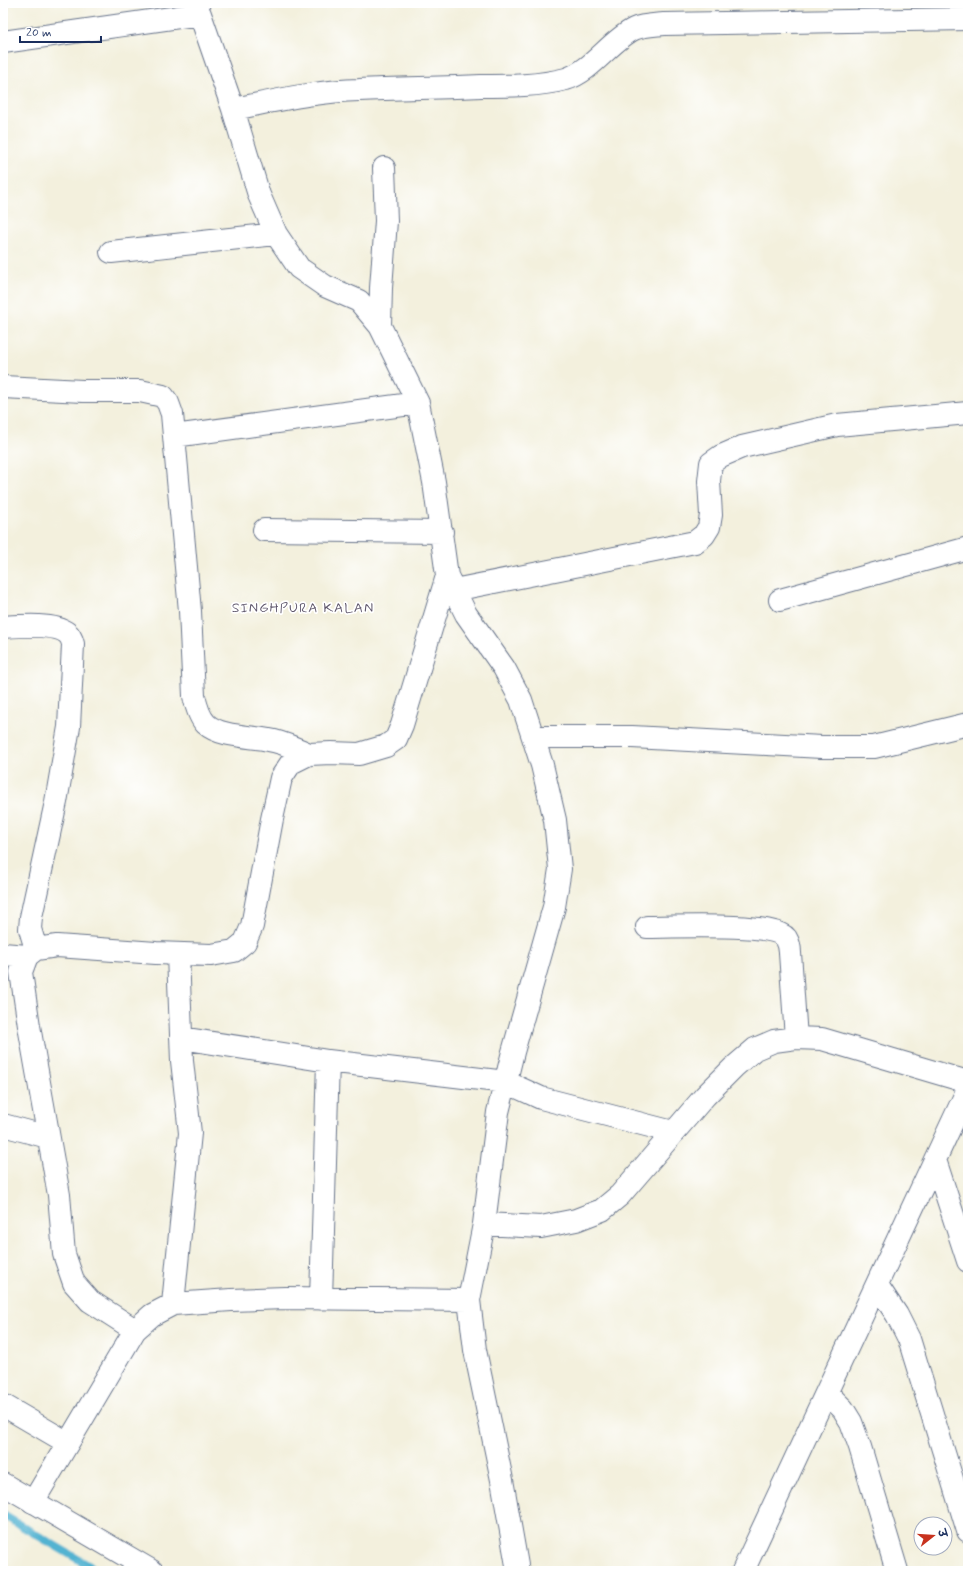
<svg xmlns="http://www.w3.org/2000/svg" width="971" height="1574" font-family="Mynerve,'Playpen Sans Deva',sans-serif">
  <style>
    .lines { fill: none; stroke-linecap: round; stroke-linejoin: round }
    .stream { stroke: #53b3d1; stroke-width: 8 }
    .minor-casing { stroke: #67738a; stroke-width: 24 }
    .tertiary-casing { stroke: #67738a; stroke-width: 24 }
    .minor { stroke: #fff; stroke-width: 22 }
    .tertiary { stroke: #fff; stroke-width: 22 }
    .labels { text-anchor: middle; stroke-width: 3.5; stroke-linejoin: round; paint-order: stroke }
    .quarter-label { font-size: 14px; letter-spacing: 1px; fill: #5e566b; stroke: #fff }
  </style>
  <rect width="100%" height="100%" fill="#fff"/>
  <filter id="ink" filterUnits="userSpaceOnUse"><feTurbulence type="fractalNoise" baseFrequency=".025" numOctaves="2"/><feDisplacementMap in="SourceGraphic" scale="8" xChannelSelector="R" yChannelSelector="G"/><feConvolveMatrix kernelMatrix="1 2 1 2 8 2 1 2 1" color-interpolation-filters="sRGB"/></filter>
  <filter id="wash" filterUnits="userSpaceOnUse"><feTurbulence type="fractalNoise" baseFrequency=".012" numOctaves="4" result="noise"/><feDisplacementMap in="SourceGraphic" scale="16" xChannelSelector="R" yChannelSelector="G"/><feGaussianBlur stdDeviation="0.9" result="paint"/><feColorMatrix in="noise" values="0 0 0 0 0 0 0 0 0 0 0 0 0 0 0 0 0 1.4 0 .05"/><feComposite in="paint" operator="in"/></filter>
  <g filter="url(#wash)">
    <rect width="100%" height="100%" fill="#f3f0dd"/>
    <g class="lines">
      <path class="stream" d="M3,1515L98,1571"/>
    </g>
  </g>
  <g filter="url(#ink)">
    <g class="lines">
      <g class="minor-casing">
        <path id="minor" d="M195,3L200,14L233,109L259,195L276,234L299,268L325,286L359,301L380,326L418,403L434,482L447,576L466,614L504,668L521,700L542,765L555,820L560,869L554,907L513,1052L498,1112L484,1224L469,1300L475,1350L502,1480L518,1571
          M3,42L200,14
          M233,109C275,101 317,91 359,90C400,88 441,88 481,86C509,86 539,86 566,79C592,71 610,41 634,29C643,25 655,25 664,24L968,19
          M111,252L276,234
          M380,326L381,288L386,221L384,168
          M3,387L83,391H140L163,396L168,403L172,414L190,611L194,696C196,705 199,717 206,724C220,737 251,736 269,740C283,742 296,749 309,754
          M174,436L418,403
          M264,530L442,532
          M454,590L695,542L704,535L709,527L711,515L709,481L711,463L721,456L742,447L837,425L968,413
          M780,600L968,548
          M3,627C19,626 55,623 67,633C71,636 72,640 73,644L69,727L56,802L31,917L30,929L36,949
          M533,737H632L822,747H874L968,724
          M647,927C671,927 773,922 786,938C789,943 790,948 790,953L796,1038
          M3,954L27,956
          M181,1038L328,1061L506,1082L541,1098L673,1132
          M3,1125L48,1137
          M935,1160L968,1261
          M484,1224L541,1227L576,1220L602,1210L620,1195L705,1096L734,1067L755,1049L774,1041L796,1038L822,1039L968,1082
          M877,1285L897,1315L909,1339L968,1531
          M321,1299L328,1061
          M173,1304L190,1133L182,1061L178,954
          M135,1330L90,1301L74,1283L64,1254L59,1195L29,1026L21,972L27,956L36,949L57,946L156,953L211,955L234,951L245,942L252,926L272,819L281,778L291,763L309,754L331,753L359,754L386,746L396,739L402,725L447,576
          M827,1393L843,1409L851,1422L860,1447L897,1571
          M3,1405L68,1443
          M33,1502L135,1330L152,1315L173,1304L231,1300L285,1298L469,1300
          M743,1571L968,1089"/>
      </g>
      <g class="tertiary-casing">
        <path id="tertiary" d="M3,1484L152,1571"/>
      </g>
      <use href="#minor" class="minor"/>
      <use href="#tertiary" class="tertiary"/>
    </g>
  </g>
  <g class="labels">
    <g class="quarter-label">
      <text x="303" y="612">SINGHPURA KALAN</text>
    </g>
  </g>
  <rect width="971" height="1574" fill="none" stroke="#fff" stroke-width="16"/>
  <g transform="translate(933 1536) rotate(73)"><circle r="19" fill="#ffffff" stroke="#a4acbf"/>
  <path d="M0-3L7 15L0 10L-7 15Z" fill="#c8321e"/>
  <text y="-6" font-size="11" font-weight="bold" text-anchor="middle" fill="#1b2f5e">उ</text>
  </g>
  <path d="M20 36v6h81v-6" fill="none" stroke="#1b2f5e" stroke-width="2"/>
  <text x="26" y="36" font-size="12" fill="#1b2f5e" stroke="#ffffff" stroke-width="3" paint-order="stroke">20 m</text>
</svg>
